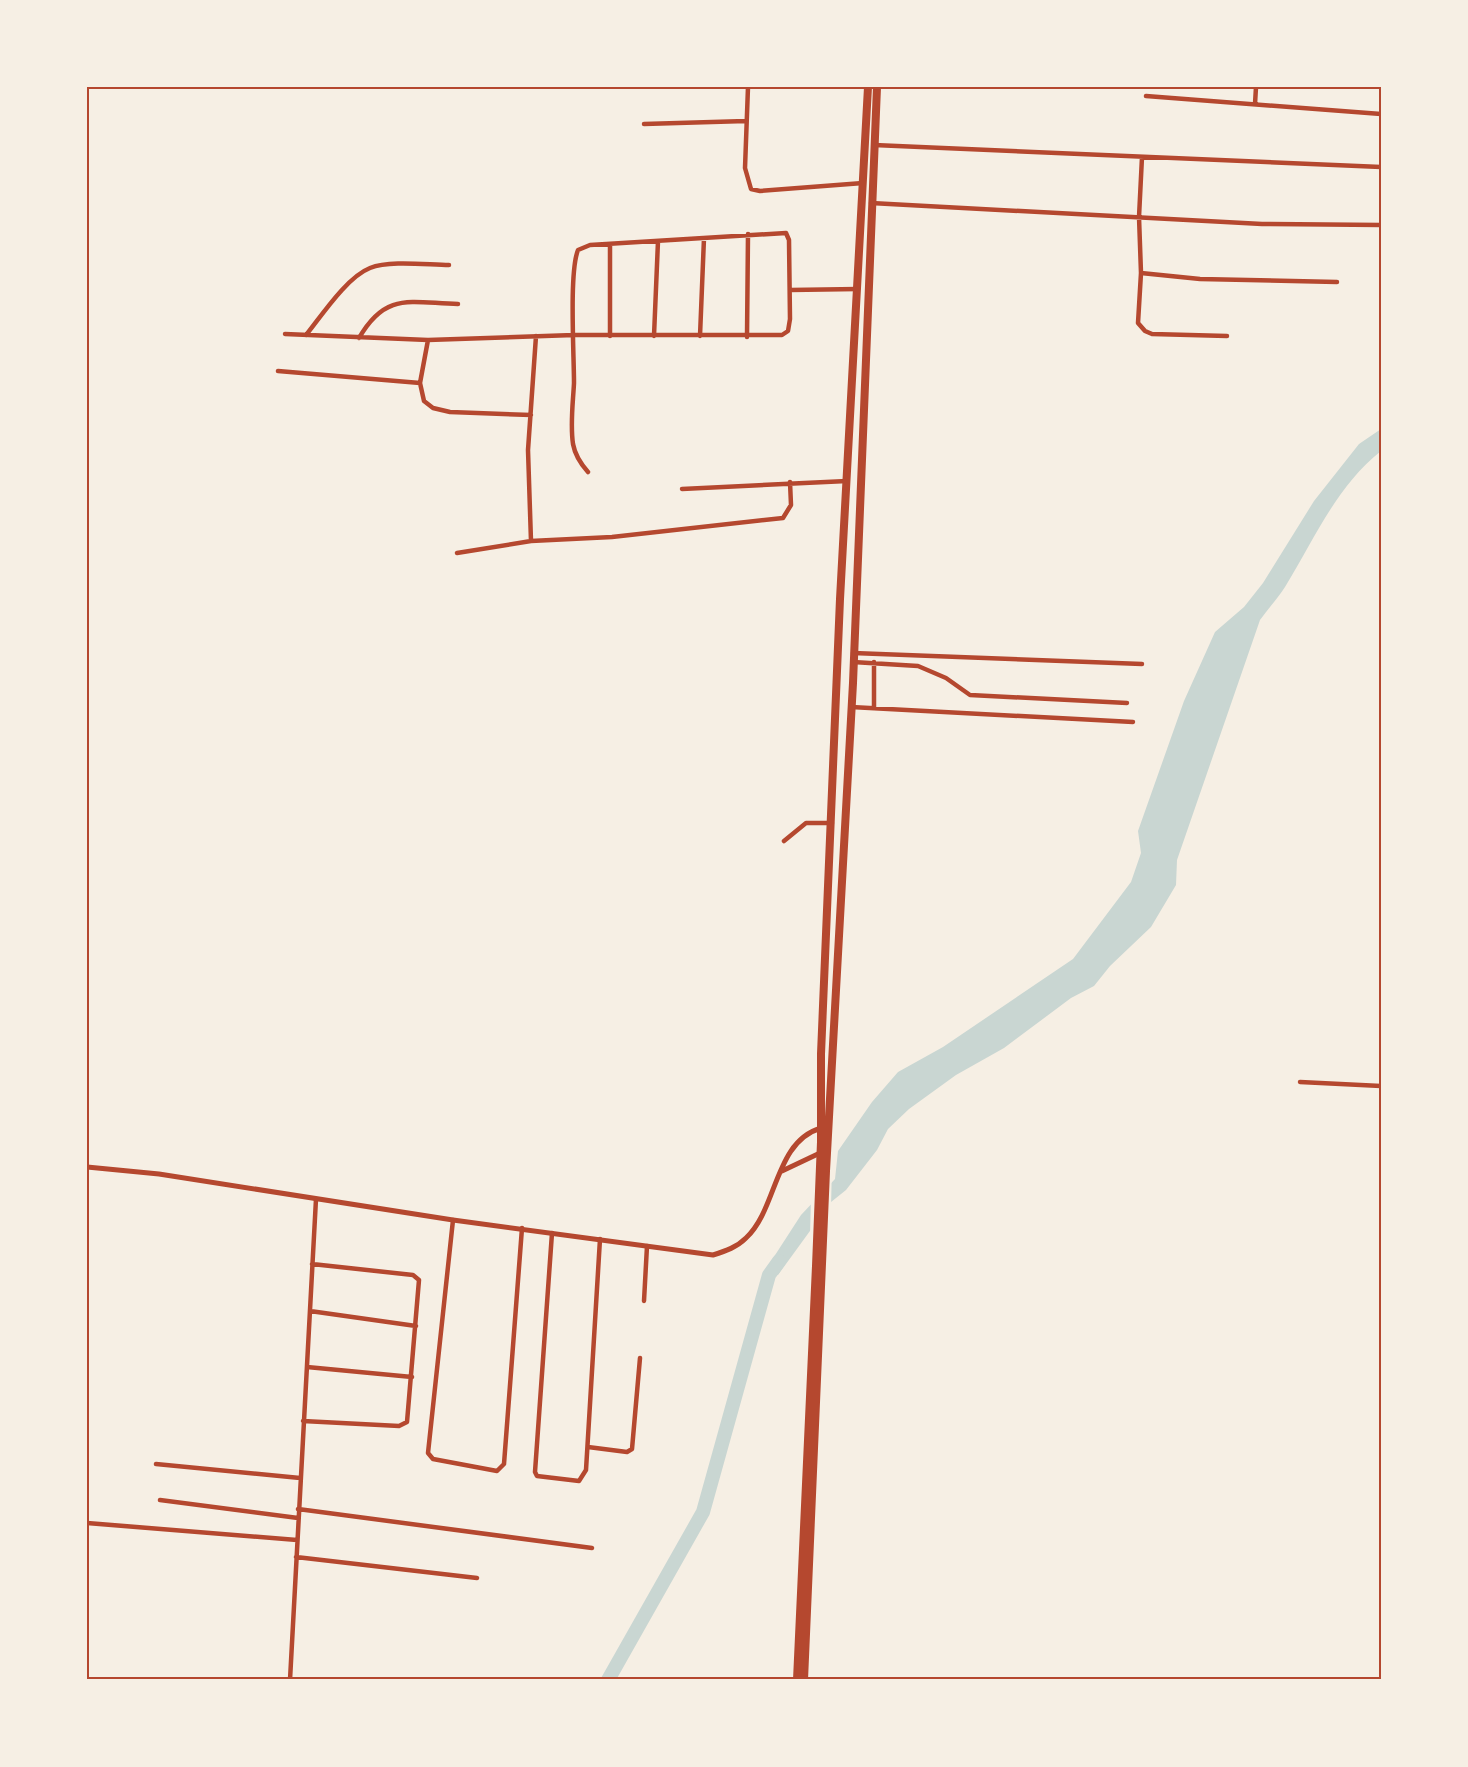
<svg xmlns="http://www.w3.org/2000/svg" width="1468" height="1767" font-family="'Public Sans',sans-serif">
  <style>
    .water { fill: #c9d6d2 }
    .pier { fill: #f6efe4 }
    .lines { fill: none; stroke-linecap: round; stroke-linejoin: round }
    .river { stroke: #c9d6d2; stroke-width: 14 }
    .minor { stroke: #b5482f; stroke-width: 4.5 }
    .tertiary { stroke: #b5482f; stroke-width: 5 }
    .trunk { stroke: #b5482f; stroke-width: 8 }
    .neatline { fill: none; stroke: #b5482f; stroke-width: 2 }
  </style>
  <rect width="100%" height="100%" fill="#f6efe4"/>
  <path class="water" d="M1381,429V451C1336,487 1315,538 1285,587C1278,598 1268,609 1260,620L1177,860L1176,885L1151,927L1110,966L1094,986L1071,998L1004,1048L956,1075L909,1109L888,1129L877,1150L846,1190L831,1202L778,1275H769L768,1266L801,1215L835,1179L838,1151L872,1102L898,1072L943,1047L1073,959L1131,882L1141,853L1138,831L1184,701L1215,632L1244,607L1263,583L1314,501L1359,444Z"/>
  <path class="pier" d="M832,1164L831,1207L810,1236L811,1198L832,1178Z"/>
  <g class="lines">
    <path class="river" d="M608,1680L703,1512L769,1275L779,1261"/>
    <path class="minor" d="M748,87L745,168L751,189L760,191L863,183
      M1146,96L1381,114
      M1255,104L1256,87
      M644,124L746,121
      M874,145L1381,167
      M1142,157L1139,217L1141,273L1200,279L1337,282
      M871,203L1262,224L1381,225
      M1141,273L1138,323L1145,331L1152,334L1227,336
      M790,290L858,289
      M285,334L428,340L574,335H782L788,331L790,319L789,240L786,233L590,245L578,250C569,272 574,354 574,383C573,403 570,424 573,444C575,455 580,463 588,472
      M306,335C322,315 347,277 370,268C390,260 428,265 449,265
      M610,336V244
      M654,336L658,241
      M700,336L704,238
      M747,337L748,234
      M359,338C386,291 411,303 458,304
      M278,371L420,383L428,340
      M420,383L424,401L433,408L450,412L531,415
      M682,489L847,481
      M531,541L528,450L536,336
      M457,553L531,541L612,537L783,518L791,505L790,482
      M853,653L1142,664
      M853,662L918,666L946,678L970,695L1127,703
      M851,707L1133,722
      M874,708V662
      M784,841L806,823H832
      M1300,1082L1381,1086
      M453,1220L428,1453L433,1459L497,1471L504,1464L522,1228
      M552,1233L535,1472L537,1476L579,1481L586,1470L600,1239
      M644,1301L647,1246
      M310,1311L416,1326
      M307,1367L412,1377
      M303,1421L399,1426L407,1422L419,1280L413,1275L312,1264
      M588,1447L627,1452L632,1449L640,1358
      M156,1464L300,1478
      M160,1500L298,1518
      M298,1509L592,1548
      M87,1523L297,1540
      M296,1557L477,1578
      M290,1680L316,1199"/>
    <path class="tertiary" d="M87,1167L159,1174L453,1220L713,1255C726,1251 737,1247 746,1238C778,1208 774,1142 821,1128
      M782,1171L820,1153"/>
    <path class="trunk" d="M797,1680L816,1266L821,1142V1054L840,599L868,87
      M804,1680L826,1171L853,683L877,87"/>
  </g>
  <rect width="1468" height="1767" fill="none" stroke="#f6efe4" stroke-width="177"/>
  <rect x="88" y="88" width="1292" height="1590" class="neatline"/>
</svg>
